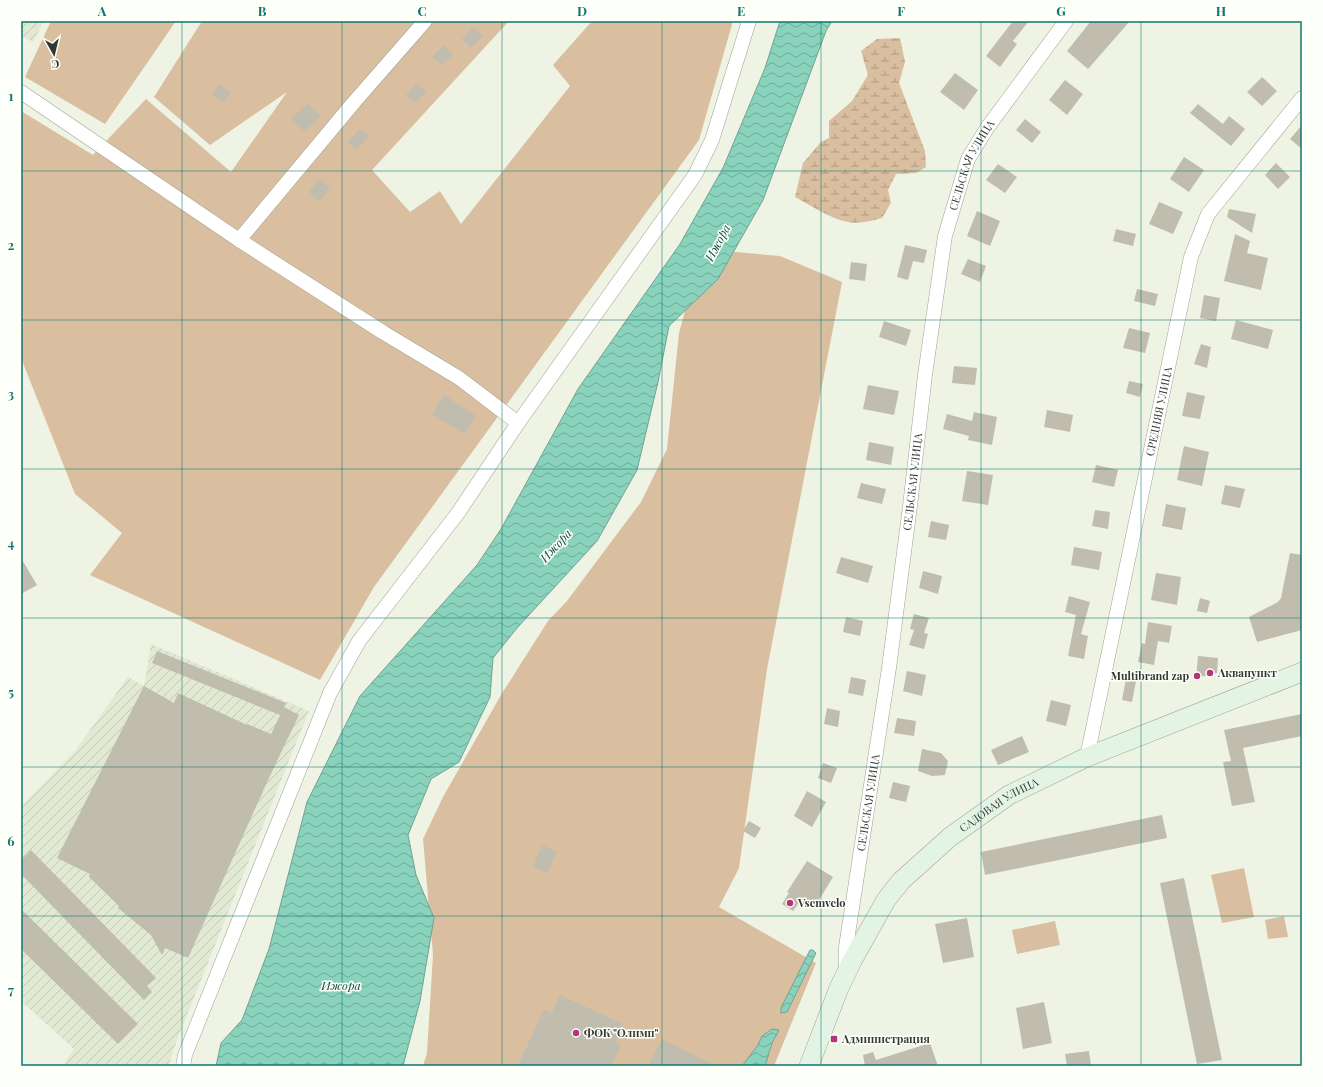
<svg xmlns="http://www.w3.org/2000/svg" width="1323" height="1087" font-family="'Playfair Display',serif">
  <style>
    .industrial { fill: url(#industrial-furrows) }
    .green { fill: #d9bea0 }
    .wetland { fill: url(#wetland-marsh) }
    .water { fill: url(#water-waves); stroke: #70a392 }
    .building { fill: #c0bdaf }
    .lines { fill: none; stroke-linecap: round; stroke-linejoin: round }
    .street-casing { stroke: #9ea395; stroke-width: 15 }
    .secondary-casing { stroke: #9ea395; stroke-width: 20 }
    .street { stroke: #fff; stroke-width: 14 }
    .secondary { stroke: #e3f4e5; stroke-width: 19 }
    .grid { fill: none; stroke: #0f766e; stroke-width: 1; stroke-opacity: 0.55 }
    .poi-dot { fill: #b7347b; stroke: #fdfff9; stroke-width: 1.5 }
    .labels { text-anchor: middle; stroke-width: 3; stroke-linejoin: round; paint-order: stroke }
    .street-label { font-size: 11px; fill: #343631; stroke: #fdfff9 }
    .poi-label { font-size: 11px; font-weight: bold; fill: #343631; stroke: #fdfff9; text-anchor: start }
    .water-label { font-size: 12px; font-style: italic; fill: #114f41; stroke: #fdfff9 }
    .neatline { fill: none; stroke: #0f766e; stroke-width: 1.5 }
    .grid-label { font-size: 13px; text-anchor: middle; font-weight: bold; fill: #0f766e }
  </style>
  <defs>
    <pattern id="industrial-furrows" width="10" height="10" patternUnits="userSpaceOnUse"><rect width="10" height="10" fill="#e2e9d3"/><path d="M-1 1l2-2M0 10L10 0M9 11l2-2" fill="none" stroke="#c2c8b6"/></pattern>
    <pattern id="wetland-marsh" width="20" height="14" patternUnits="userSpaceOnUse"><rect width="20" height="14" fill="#d9bea0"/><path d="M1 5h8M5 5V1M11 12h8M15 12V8" fill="none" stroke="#b19b83"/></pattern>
    <pattern id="water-waves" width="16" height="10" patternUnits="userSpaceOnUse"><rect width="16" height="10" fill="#89d2bc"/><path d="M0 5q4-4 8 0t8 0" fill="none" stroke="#71ab99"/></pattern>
  </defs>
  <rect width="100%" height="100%" fill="#eef3e4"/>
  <path class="industrial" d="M21,21H44L33,42L21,36Z
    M151,644L309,711L179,1035L171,1057L169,1066H67L64,1064L74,1049L21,1001V806L75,751L128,677L144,686Z"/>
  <path class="green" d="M51,21H176L105,124L25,77Z
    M202,21H509L372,170L410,212L440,191L461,224L570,86L553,65L592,21H733L699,140L374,587L320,680L90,575L122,533L75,494L21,358V111L93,155L146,99L231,172L287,92L210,145L154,97Z
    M702,249L780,256L842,282L767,669L739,868L719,907L816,963L774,1066H423L427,1053L433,955L423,839L443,797L501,695L548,621L567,601L641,502L667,449L679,333Z
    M1244,868L1254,917L1222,923L1211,875Z
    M1284,916L1288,937L1268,939L1265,920Z
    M1055,921L1060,945L1017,954L1012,930Z"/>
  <path class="wetland" d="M900,38L905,62L899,83L925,151L926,167L916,173L896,174L888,190L891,203L882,218C872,221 858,224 848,222C829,218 812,206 795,197L803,163L821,142L829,138V121L852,101L868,75L861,51L877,39Z"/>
  <path class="water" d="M780,21H832L826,31L763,200L718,279L669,326L658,382L637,470L597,541L517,628L493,658L490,697L459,762L431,779L408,835L416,875L434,918L420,1001L403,1066H216L221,1043L242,1020L269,949L307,802L360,696L477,565L501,529L578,389L680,244L723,168L765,68Z
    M810,950H813L816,953L787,1012L781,1013V1008Z
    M772,1029L779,1030L772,1043L765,1066H742L758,1045L762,1036Z"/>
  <path class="building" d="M1013,21H1029L1013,41L1017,44L1000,67L986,56Z
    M1091,21H1130L1088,69L1067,51Z
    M473,27L483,36L471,48L462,39Z
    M444,45L453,54L442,65L432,57Z
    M955,73L978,90L964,110L940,92Z
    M1262,77L1277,91L1262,106L1247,92Z
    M1065,80L1083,94L1067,115L1049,100Z
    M417,83L426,92L415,103L406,95Z
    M219,84L231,92L224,102L212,94Z
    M307,103L321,116L304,132L291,119Z
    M1198,104L1223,124L1229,116L1245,129L1231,146L1190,113Z
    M1025,119L1041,132L1032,143L1016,130Z
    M1302,125V149L1290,139Z
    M360,129L369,136L357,149L348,142Z
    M1184,157L1204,170L1189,192L1170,179Z
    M1276,163L1290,177L1278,189L1265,175Z
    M998,164L1017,177L1005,193L986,180Z
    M319,179L330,188L319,201L309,192Z
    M1159,202L1183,212L1173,234L1149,224Z
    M1229,209L1256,214L1252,233L1227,217Z
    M977,211L1000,221L990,246L967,236Z
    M1116,229L1136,234L1133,246L1113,241Z
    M1235,234L1250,241L1247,253L1268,258L1261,290L1224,281Z
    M905,245L927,250L924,263L913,261L908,280L897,277Z
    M968,259L986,266L980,282L961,274Z
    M851,262L867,264L865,281L849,279Z
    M1137,289L1158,294L1155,306L1134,301Z
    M1204,295L1220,298L1216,321L1200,318Z
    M1236,320L1273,330L1268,349L1231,339Z
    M884,321L911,330L906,346L879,337Z
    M1129,328L1150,333L1145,353L1123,348Z
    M1201,344L1211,347L1207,368L1194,364Z
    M954,366L977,368L975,385L952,383Z
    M1129,381L1143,384L1140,397L1126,393Z
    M868,385L899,391L894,415L863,409Z
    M1187,392L1205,396L1200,419L1182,416Z
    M444,395L476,416L464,434L432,414Z
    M1047,410L1073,415L1070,432L1044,427Z
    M974,412L997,417L992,445L968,440L969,436L943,429L947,414L972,421Z
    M869,442L894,447L891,465L866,460Z
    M1184,446L1209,452L1202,486L1177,480Z
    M1096,465L1118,470L1114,487L1092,482Z
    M967,471L993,475L988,505L962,501Z
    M861,483L886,489L882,504L857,498Z
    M1225,485L1245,489L1240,508L1221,504Z
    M1166,504L1186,508L1182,530L1162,526Z
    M1095,510L1110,512L1108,529L1092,526Z
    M931,521L949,525L946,540L928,537Z
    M1074,547L1102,552L1099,570L1071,565Z
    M1290,553L1302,555V630L1257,642L1249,617L1278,602L1281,598Z
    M841,557L873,566L868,583L836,573Z
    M21,558L37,585L21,594Z
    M923,571L942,576L938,594L919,588Z
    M1156,573L1181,577L1177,605L1151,600Z
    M1069,596L1090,602L1081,634L1088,636L1084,659L1068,656L1076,615L1065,612Z
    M1200,598L1210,601L1207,613L1197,611Z
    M914,614L929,618L924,633L928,634L924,649L909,645L914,630L910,629Z
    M846,617L863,621L860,636L843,632Z
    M1148,622L1172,626L1169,643L1158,641L1154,665L1138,662L1142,643L1145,644Z
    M157,651L286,703L280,715L152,663Z
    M1198,656L1218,658L1217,673L1196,678Z
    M907,671L926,675L922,696L903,691Z
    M851,677L866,680L863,696L848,693Z
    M1126,679L1136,681L1132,702L1122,700Z
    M144,686L174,703L178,693L247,725V724L271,734L284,707L299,715L268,780L188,958L165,948L162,955L151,935L118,908L119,906L89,877L90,874L57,858Z
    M1051,700L1071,705L1066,726L1046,721Z
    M827,708L840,711L838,727L824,724Z
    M1302,714V736L1243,748L1255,802L1232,806L1223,762L1231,761L1224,730Z
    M897,718L916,721L914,736L894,733Z
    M1022,736L1029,752L998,765L991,750Z
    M922,749L941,753L948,761L945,775L932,776L918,771Z
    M823,763L837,768L831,783L818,778Z
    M893,782L910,786L906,802L889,798Z
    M807,791L826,802L812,827L794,816Z
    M1162,815L1167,838L985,875L981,852Z
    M749,821L761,828L755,838L743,831Z
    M542,845L557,852L547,873L533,867Z
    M31,850L156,978L147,986L152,992L144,1000L21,874V860Z
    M807,861L833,877L814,908L801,900L793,911L782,904L789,893L787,892Z
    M1184,878L1222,1060L1197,1064L1160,883Z
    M21,909L138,1024L118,1044L21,949Z
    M967,918L974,957L943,963L935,924Z
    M560,995L623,1024L615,1042L621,1045L611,1066H518L544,1009L552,1013Z
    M1044,1002L1052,1043L1023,1049L1016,1008Z
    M662,1039L716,1066H648Z
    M930,1043L938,1066H865L863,1055L873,1052L876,1060Z
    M1089,1051L1091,1066H1067L1065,1054Z"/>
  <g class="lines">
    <g class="street-casing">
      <g id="street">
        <path d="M21,92L239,240L384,333L459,378L518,423"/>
        <path d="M239,240L355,101L425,21"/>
        <path id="s1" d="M1087,757L1191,257L1208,214L1302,98"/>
        <path id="s2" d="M846,971V947L889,668L910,506L925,375L945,236L968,159L987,128L1066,21"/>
        <path d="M183,1066L185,1055L330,693L359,641L458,513L518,423L695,175L712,140L749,21"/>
      </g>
    </g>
    <g class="secondary-casing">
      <g id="secondary">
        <path id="s3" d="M809,1066L839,988L853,959L886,900L901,881L950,837L1009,795L1087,757L1302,672"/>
      </g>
    </g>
    <use href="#street" class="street"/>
    <use href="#secondary" class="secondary"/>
  </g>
  <path class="grid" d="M182,21V1066M342,21V1066M502,21V1066M662,21V1066M821,21V1066M981,21V1066M1141,21V1066M21,171H1302M21,320H1302M21,469H1302M21,618H1302M21,767H1302M21,916H1302"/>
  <g class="poi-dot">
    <circle cx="1210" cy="673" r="4"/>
    <circle cx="1197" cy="676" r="4"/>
    <circle cx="790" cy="903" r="4"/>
    <circle cx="576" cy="1033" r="4"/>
    <rect x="830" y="1035" width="8" height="8" rx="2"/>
  </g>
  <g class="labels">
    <g class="street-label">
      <text dy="4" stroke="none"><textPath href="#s2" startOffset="818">СЕЛЬСКАЯ УЛИЦА</textPath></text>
      <text dy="4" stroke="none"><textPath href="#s1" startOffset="353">СРЕДНЯЯ УЛИЦА</textPath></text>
      <text dy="4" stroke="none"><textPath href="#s2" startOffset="494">СЕЛЬСКАЯ УЛИЦА</textPath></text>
      <text dy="4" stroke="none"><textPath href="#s2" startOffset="170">СЕЛЬСКАЯ УЛИЦА</textPath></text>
      <text dy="4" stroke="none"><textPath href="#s3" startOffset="332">САДОВАЯ УЛИЦА</textPath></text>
    </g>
    <g class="poi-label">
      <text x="1218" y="677">Аквапункт</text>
      <text x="1189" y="680" text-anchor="end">Multibrand zap</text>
      <text x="798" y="907">Vsemvelo</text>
      <text x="584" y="1037">ФОК "Олимп"</text>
      <text x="842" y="1043">Администрация</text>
    </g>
    <g class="water-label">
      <text transform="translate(718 243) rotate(-62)" y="4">Ижора</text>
      <text transform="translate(556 546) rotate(-47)" y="4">Ижора</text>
      <text x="341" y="990">Ижора</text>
    </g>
  </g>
  <rect width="1323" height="1087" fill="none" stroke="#fdfff9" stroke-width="44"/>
  <g transform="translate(54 54) rotate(172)" stroke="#fdfff9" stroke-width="3" paint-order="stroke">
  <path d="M0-3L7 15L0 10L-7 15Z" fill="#343631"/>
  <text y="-6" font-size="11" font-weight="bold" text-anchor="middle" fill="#343631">С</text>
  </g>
  <rect x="22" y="22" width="1279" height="1043" class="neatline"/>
  <g class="grid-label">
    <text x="102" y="16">A</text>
    <text x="262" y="16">B</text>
    <text x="422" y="16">C</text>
    <text x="582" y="16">D</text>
    <text x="741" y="16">E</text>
    <text x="901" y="16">F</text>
    <text x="1061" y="16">G</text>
    <text x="1221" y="16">H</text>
    <text x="11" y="101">1</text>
    <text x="11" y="250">2</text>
    <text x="11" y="399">3</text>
    <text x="11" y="548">4</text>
    <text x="11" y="697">5</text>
    <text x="11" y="846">6</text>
    <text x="11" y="995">7</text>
  </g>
</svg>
